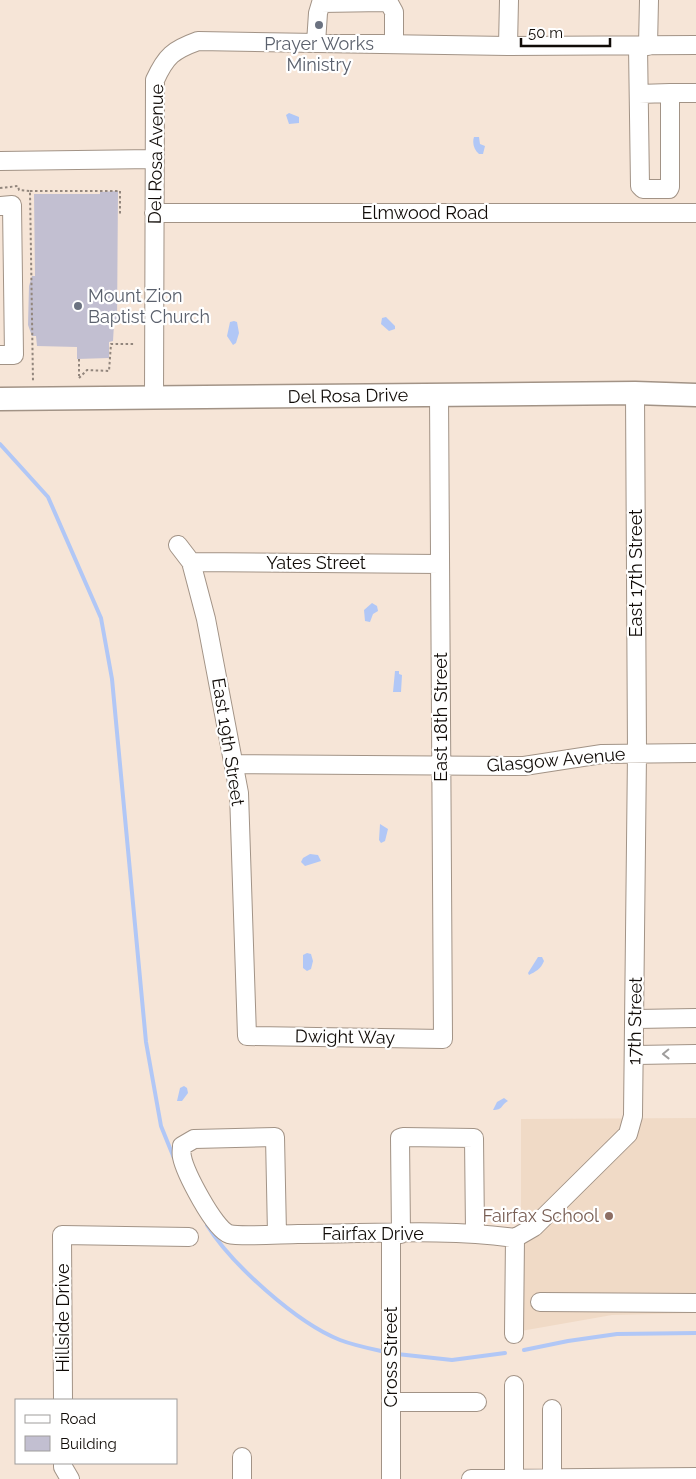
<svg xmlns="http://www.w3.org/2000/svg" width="696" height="1479" font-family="Raleway,sans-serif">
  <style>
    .built { fill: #f0dac6 }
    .water { fill: #b1c7f6 }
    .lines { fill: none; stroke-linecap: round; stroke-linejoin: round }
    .stream { stroke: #b1c7f6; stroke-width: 4 }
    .building { fill: #c2bfd1 }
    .minor-casing { stroke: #a29386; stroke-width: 20 }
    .major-casing { stroke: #a29386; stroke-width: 25 }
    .path { stroke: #92867d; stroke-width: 2; stroke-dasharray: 2.5 2.5; stroke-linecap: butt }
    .minor { stroke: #fff; stroke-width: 18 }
    .major { stroke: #fff; stroke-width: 22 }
    .oneway { stroke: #9f9d9c }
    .worship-dot { fill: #6b7280; stroke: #fff; stroke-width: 2 }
    .education-dot { fill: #8d6e63; stroke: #fff; stroke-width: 2 }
    .labels { text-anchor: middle; stroke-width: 4.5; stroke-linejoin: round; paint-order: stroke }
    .worship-label { font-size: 18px; fill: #5b616d; stroke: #fff }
    .street-label { font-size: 18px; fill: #100b07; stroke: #fff }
    .education-label { font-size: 18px; fill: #785e54; stroke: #fff; text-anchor: end }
  </style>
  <rect width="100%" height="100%" fill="#f6e5d7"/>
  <path class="built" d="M696,1118V1313L612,1315L521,1331V1119Z"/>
  <path class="water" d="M289,113L299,117V123L289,124L286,115Z
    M474,137H479L480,144L485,146L483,154H479C474,150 472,143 474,137Z
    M386,317L395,326V329L389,331L381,324L382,318Z
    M234,321L237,322L239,333L236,343L233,345L227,336L230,322Z
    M372,603L377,606L378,611L373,614L370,622L365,621L364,610Z
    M395,671H399V674L402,675L401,692H393Z
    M380,824L388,829L385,841L381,843L379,840Z
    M310,854L318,855L321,861L305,866L301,862L303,858Z
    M307,953L311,954L313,961L311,969L307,971L303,968V955Z
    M538,957H542L544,961C541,969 535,972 529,975L528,973Z
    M184,1086L187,1088L188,1093L182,1101H177L180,1088Z
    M504,1098L508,1101C501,1105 503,1110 493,1110L497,1102Z"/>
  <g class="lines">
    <path class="stream" d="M0,444L48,497L101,618L112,679L146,1042L161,1126L174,1158
      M207,1225C231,1264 297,1323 340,1340C353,1345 367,1348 381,1351
      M524,1350L568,1341L617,1334L696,1333
      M397,1354L452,1360L505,1353"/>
  </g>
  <path class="building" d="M118,191L117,324H114L113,341L109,342V358L77,359V347L37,346L36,336H32L28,325L29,286L32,276H35L34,194H100V192Z"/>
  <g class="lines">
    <g class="minor-casing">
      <path id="minor" d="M316,43L318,13L321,3L384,2L389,3L394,12V44
        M508,46L509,0
        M638,46L640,186L643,189H669L670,187V93H696
        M648,46L649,0
        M639,94L670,93
        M0,161L154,159
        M0,206L12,205L14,355H0
        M154,213H696
        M154,397L155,80C166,56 173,50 198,41L508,46L696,45
        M178,545L191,562L206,619L239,793L247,1036L443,1039L439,395
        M191,562L440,564
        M235,764L524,766L602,754L696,753
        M636,1019L696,1018
        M636,1055L696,1054
        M277,1234L275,1137L194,1139L182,1146C182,1149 181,1153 182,1157C185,1172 214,1229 229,1234C240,1237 284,1234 298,1234C370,1234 444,1228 515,1238
        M391,1234V1479
        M401,1234L400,1138L403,1137L474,1138L475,1232
        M515,1238L534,1227L628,1134L633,1116L637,753L635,393
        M540,1302L696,1303
        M514,1334L515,1238
        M63,1400L62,1235L189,1237
        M391,1402H477
        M552,1409V1478
        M242,1457V1479
        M63,1463V1467L70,1479
        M471,1479L696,1477
        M514,1479V1385"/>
    </g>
    <g class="major-casing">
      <path id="major" d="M0,399L635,393L696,395"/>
    </g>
    <path class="path" d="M0,188L18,186L19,190L30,191L33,381
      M30,191H120V216
      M79,359V376
      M79,378L87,370L109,371L111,344H135"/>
    <use href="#minor" class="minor"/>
    <use href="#major" class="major"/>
  </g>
  <defs><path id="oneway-chevron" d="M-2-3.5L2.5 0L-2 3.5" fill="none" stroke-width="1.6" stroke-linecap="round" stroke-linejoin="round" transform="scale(1.25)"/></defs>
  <use class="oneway" href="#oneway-chevron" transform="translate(666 1054) rotate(179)"/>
  <g class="worship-dot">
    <circle cx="319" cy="25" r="5"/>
    <circle cx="78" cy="306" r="5"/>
  </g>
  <circle class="education-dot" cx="609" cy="1216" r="5"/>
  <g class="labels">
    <g class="worship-label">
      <text x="319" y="50">Prayer Works<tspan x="319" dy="21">Ministry</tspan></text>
      <text x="88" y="302" text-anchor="start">Mount Zion<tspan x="88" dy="21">Baptist Church</tspan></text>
    </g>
    <g class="street-label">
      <text transform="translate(156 154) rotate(-89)" y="6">Del Rosa Avenue</text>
      <text x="425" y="219">Elmwood Road</text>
      <text transform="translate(348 396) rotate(-1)" y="6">Del Rosa Drive</text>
      <text x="316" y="569">Yates Street</text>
      <text transform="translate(636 573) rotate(-90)" y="6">East 17th Street</text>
      <text transform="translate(441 717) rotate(-90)" y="6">East 18th Street</text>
      <text transform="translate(228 742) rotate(81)" y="6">East 19th Street</text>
      <text transform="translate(556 760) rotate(-5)" y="6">Glasgow Avenue</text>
      <text transform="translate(635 1021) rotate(-89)" y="6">17th Street</text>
      <text transform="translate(345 1037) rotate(1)" y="6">Dwight Way</text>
      <text x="373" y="1240">Fairfax Drive</text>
      <text transform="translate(63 1318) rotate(-90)" y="6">Hillside Drive</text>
      <text transform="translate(391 1357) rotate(-90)" y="6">Cross Street</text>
    </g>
    <g class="education-label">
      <text x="599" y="1222">Fairfax School</text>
    </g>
  </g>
  <rect x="15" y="1399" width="162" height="65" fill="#ffffff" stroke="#9f9d9c"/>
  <rect x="25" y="1415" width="25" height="8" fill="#ffffff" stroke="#9f9d9c"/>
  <text x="60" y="1424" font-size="15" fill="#100b07">Road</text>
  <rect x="25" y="1436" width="25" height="15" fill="#c2bfd1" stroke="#9f9d9c"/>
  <text x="60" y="1449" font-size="15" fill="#100b07">Building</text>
  <path d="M521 38v8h89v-8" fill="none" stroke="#100b07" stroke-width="2.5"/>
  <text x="528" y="38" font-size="15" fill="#100b07" stroke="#ffffff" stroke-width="4" paint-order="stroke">50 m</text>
</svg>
